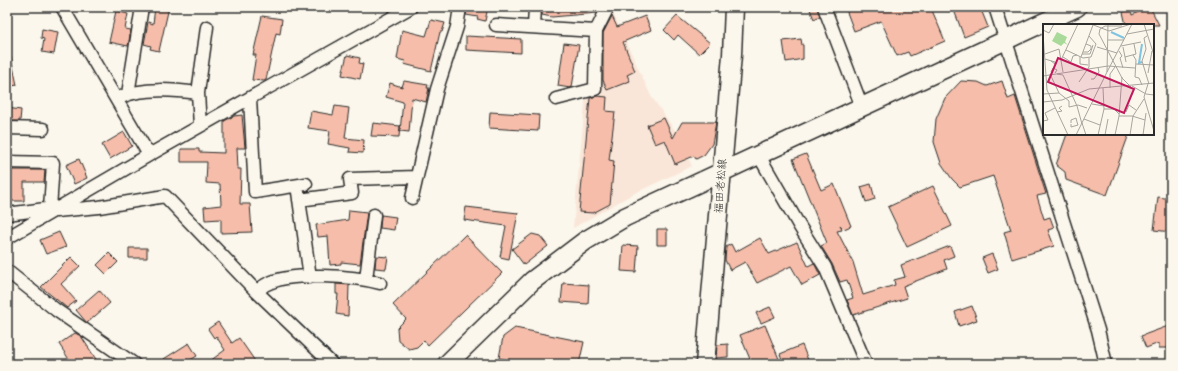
<svg xmlns="http://www.w3.org/2000/svg" width="1178" height="371" font-family="Delius,'Klee One',sans-serif">
  <style>
    .built { fill: #fae6d8 }
    .lines { fill: none; stroke-linecap: round; stroke-linejoin: round }
    .stream { stroke: #5d8798; stroke-width: 3 }
    .building { fill: #f6beaa; stroke: #2b2b2b }
    .street-casing { stroke: #2b2b2b; stroke-width: 15 }
    .secondary-casing { stroke: #2b2b2b; stroke-width: 21 }
    .street { stroke: #fbf7ec; stroke-width: 12 }
    .secondary { stroke: #fbf7ec; stroke-width: 18 }
    .labels { text-anchor: middle; stroke-width: 3; stroke-linejoin: round; paint-order: stroke }
    .street-label { font-size: 11px; fill: #2b2b2b; stroke: #fbf7ec }
    .inset-river { fill: none; stroke: #7fc4e0; stroke-width: 2 }
    .inset-road { fill: none; stroke: #a8a59f; stroke-width: 1 }
    .view { fill: #c2185b; fill-opacity: 0.15; stroke: #c2185b; stroke-width: 2 }
    .inset-edge { fill: none; stroke: #2b2b2b; stroke-width: 2 }
  </style>
  <rect width="100%" height="100%" fill="#fbf7ec"/>
  <filter id="ink" filterUnits="userSpaceOnUse"><feTurbulence type="fractalNoise" baseFrequency=".025" numOctaves="2"/><feDisplacementMap in="SourceGraphic" scale="8" xChannelSelector="R" yChannelSelector="G"/><feConvolveMatrix kernelMatrix="1 2 1 2 8 2 1 2 1" color-interpolation-filters="sRGB"/></filter>
  <g filter="url(#ink)">
    <path class="built" d="M612,11L651,96L676,132L692,166L631,195L573,228L586,93L601,90V32Z"/>
    <g class="lines">
      <path class="stream" d="M300,325L341,364"/>
    </g>
    <path class="building" d="M155,7H169L159,51L150,49L151,46L144,44L148,22L153,24Z
      M467,7H488L485,21L477,19L478,17L466,15Z
      M542,7H600L597,13L552,17L542,15Z
      M809,7H817L820,16L814,19Z
      M845,7H923L925,11L931,8L945,41L910,56L908,52L897,56L881,21L854,31Z
      M961,7H980L988,27L964,37L954,10Z
      M1150,7L1159,25H1126L1123,12L1131,10L1132,15Z
      M116,11L128,14L125,29L131,30L128,46L109,42Z
      M262,16L282,19L280,34L276,33L266,80L264,81L252,80L256,55H253Z
      M612,16L617,27L645,16L651,30L623,42L635,71L627,75L630,81L607,90L603,80V33Z
      M677,16L710,43L699,54L678,35L674,40L664,30Z
      M431,20L445,23L442,32H440L431,71L404,64L405,61L397,59L402,30L426,36Z
      M42,29L58,32L54,54L42,52L44,39L41,38Z
      M466,36L521,39V53L466,50Z
      M801,39L802,45H803V59L786,62L783,41Z
      M564,43L579,45L572,87L570,88L558,86Z
      M347,55L360,58L359,63L363,64L360,79L342,75Z
      M11,57L17,85L7,87V58Z
      M404,81L428,85L427,88H429L426,102L412,98L409,132L400,131L403,102L386,97L390,83L402,87Z
      M961,81L978,82L987,86L1002,81L1008,99L1015,96L1046,194L1037,196L1044,219L1050,217L1054,228L1048,230L1054,246L1012,259L1004,232L1011,230L993,176L960,187L952,179L941,163L934,142L936,119L945,98Z
      M597,96L607,97L606,111L615,112L609,160L614,161L610,204L593,213L579,212L590,98Z
      M335,106L349,108L345,138L364,140L363,153L349,152L350,148L328,144L330,131L308,128L311,111L333,115Z
      M7,108L21,110L20,121H7Z
      M490,112L539,115L538,131L489,128Z
      M242,115L245,148H237L238,169H241L240,204H250L252,232L221,233V219L205,220L204,207L221,205L220,184L206,183L207,162H181V149H199V152L224,153V121L234,116Z
      M664,118L673,138L682,122H716L712,144L704,155L696,159L694,156L675,164L665,140L655,144L647,125Z
      M373,123L400,126L399,137L371,136Z
      M124,132L132,146L110,159L102,145Z
      M1067,134H1129L1107,195L1066,180L1065,172L1056,165Z
      M806,154L821,190L834,184L851,226L844,229L840,225L842,230L837,231L853,262L863,295L895,285L894,280L905,277L901,265L950,246L954,256L944,260L947,269L903,286L907,298L853,315L847,300L853,298L847,280L840,282L832,264L821,246L827,243L793,159Z
      M79,159L87,178L74,184L66,165Z
      M7,170H45L44,182H24V201H9Z
      M871,184L875,199L866,202L861,187Z
      M933,186L952,226L907,247L888,207Z
      M1158,197L1171,199V232L1154,230Z
      M466,207L518,213L509,259L500,257L506,226L464,220Z
      M349,210L367,212L360,264L341,262V264L330,265L328,236L318,237L316,225L348,220Z
      M381,215L396,217L394,230L380,228Z
      M657,229H667V245H657Z
      M59,232L66,247L46,254L40,240Z
      M532,234L540,236L548,246L524,265L512,249Z
      M465,235L502,273L428,345L424,340L417,347L409,349L398,340L397,328L406,319L393,305Z
      M760,238L769,254L797,242L808,266L814,263L820,275L802,285L791,266L757,283L745,262L730,270L725,260L726,247L731,244L735,252Z
      M623,245L638,246L636,272L621,271Z
      M129,248H147V258H129Z
      M109,253L118,262L106,274L97,265Z
      M992,254L998,269L988,273L982,258Z
      M376,256L388,257L386,269L375,268Z
      M71,257L80,266L61,284L76,301L67,308L41,287Z
      M563,283L589,285L588,304L561,302Z
      M336,284L349,285L348,316L336,314L338,294H336Z
      M99,290L110,303L87,323L76,310Z
      M972,306L977,320L959,326L955,312Z
      M770,307L775,317L761,323L756,313Z
      M218,322L232,343L239,338L257,364H206L225,350L216,336L214,338L208,329Z
      M765,325L779,359L767,364H752L740,335Z
      M1171,325V348H1159V343L1146,348L1141,336Z
      M515,328L584,342L579,364H528L499,358L503,337Z
      M75,333L81,336L99,364H72L59,344Z
      M189,343L197,356L184,364H156Z
      M728,344V357L716,358L717,345Z
      M802,345L808,360L798,364H784L780,354Z"/>
    <g class="lines">
      <g class="street-casing">
        <path id="street" d="M62,7L149,155
          M824,7L862,107
          M995,7L1098,330L1106,364
          M496,25L596,31
          M534,27L535,7
          M128,94L142,7
          M121,97C143,87 175,90 198,93
          M250,98L255,192L306,184
          M556,99L595,89L596,31L608,7
          M200,126L198,93L207,27
          M7,128L43,129
          M758,154L800,227L825,267L866,364
          M7,162L53,163L50,209
          M298,192L310,277
          M412,198L437,89L457,27L460,7
          M299,200L352,193L350,179L417,177
          M56,211L99,207L165,196L257,292L332,364
          M7,214L53,208
          M7,238L149,155L411,7
          M7,271L56,310L134,364
          M366,279L374,215
          M257,292C260,289 264,285 267,284C291,271 354,276 380,283"/>
      </g>
      <g class="secondary-casing">
        <path id="secondary" d="M447,364L532,281L585,241L625,217L1077,7
          M705,364L732,55L734,7"/>
      </g>
      <use href="#street" class="street"/>
      <use href="#secondary" class="secondary"/>
    </g>
  </g>
  <g class="labels">
    <g class="street-label">
      <text transform="translate(720 186) rotate(-86)" y="4">福田老松線</text>
    </g>
  </g>
  <g transform="translate(1043 24)">
    <rect width="111" height="111" fill="#fbf7ec"/>
    <path d="M14,8L24,13L22,18L25,21L21,19L18,22L9,17Z" fill="#aada9a"/>
    <path class="inset-river" d="M68,8L81,14M99,38L96,39L99,20"/>
    <path class="inset-road" d="M48,0L66,7L88,0M101,0L111,31M57,5L56,10L79,54L88,63M57,5L62,2H79M0,6L6,9L11,0M0,10L4,66L25,111M84,10L111,5M104,12L101,14L103,25L99,37L106,60M65,16H81M78,22L98,18M54,23L74,29M80,23L83,38M23,26L40,34L48,33L53,20L46,12M76,27L79,32L77,34L80,44M40,28H45L48,25V22L43,20M2,30L16,25L20,48M39,30H47L50,21M90,31L93,36L92,53L96,54L99,61M20,33L28,38L30,32L34,31M37,33V40L45,41M38,33L50,1M82,33L93,30L91,20M2,35L12,38V40L8,37M18,36L35,0M93,40L111,41M8,48L10,44L14,46L12,49M64,48L89,0M105,49L109,27M7,50L16,69M14,50L20,51L34,82M0,52L65,42L92,44M48,55H51L56,48L55,43M36,58L46,43V34M105,60L101,73L111,107M89,62L103,70L111,71M67,64V50L72,43M0,70L16,69L26,77V83L35,81L44,84M0,78L19,76L46,65L111,59M49,80L61,82M34,82L39,100M61,85H71L76,90M14,88L19,87L16,84L19,82M83,88L86,81L93,86M76,92H89L102,96M41,95L57,101M0,97L5,96L2,89L12,84M28,99V96L33,94L34,98M39,99L43,111M28,100V103L35,101L34,98M33,111L64,48L65,0M55,111L61,85L60,64M62,111L65,95M72,111L76,92L79,53M87,111L90,92L101,75M100,111L103,89"/>
    <path class="view" d="M15,34L91,65L81,89L5,58Z"/>
    <rect width="111" height="111" class="inset-edge"/>
  </g>
  <rect width="1178" height="371" fill="none" stroke="#fbf7ec" stroke-width="24"/>
  <rect x="12" y="12" width="1154" height="347" fill="none" stroke="#2b2b2b" stroke-width="1.5" filter="url(#ink)"/>
</svg>
